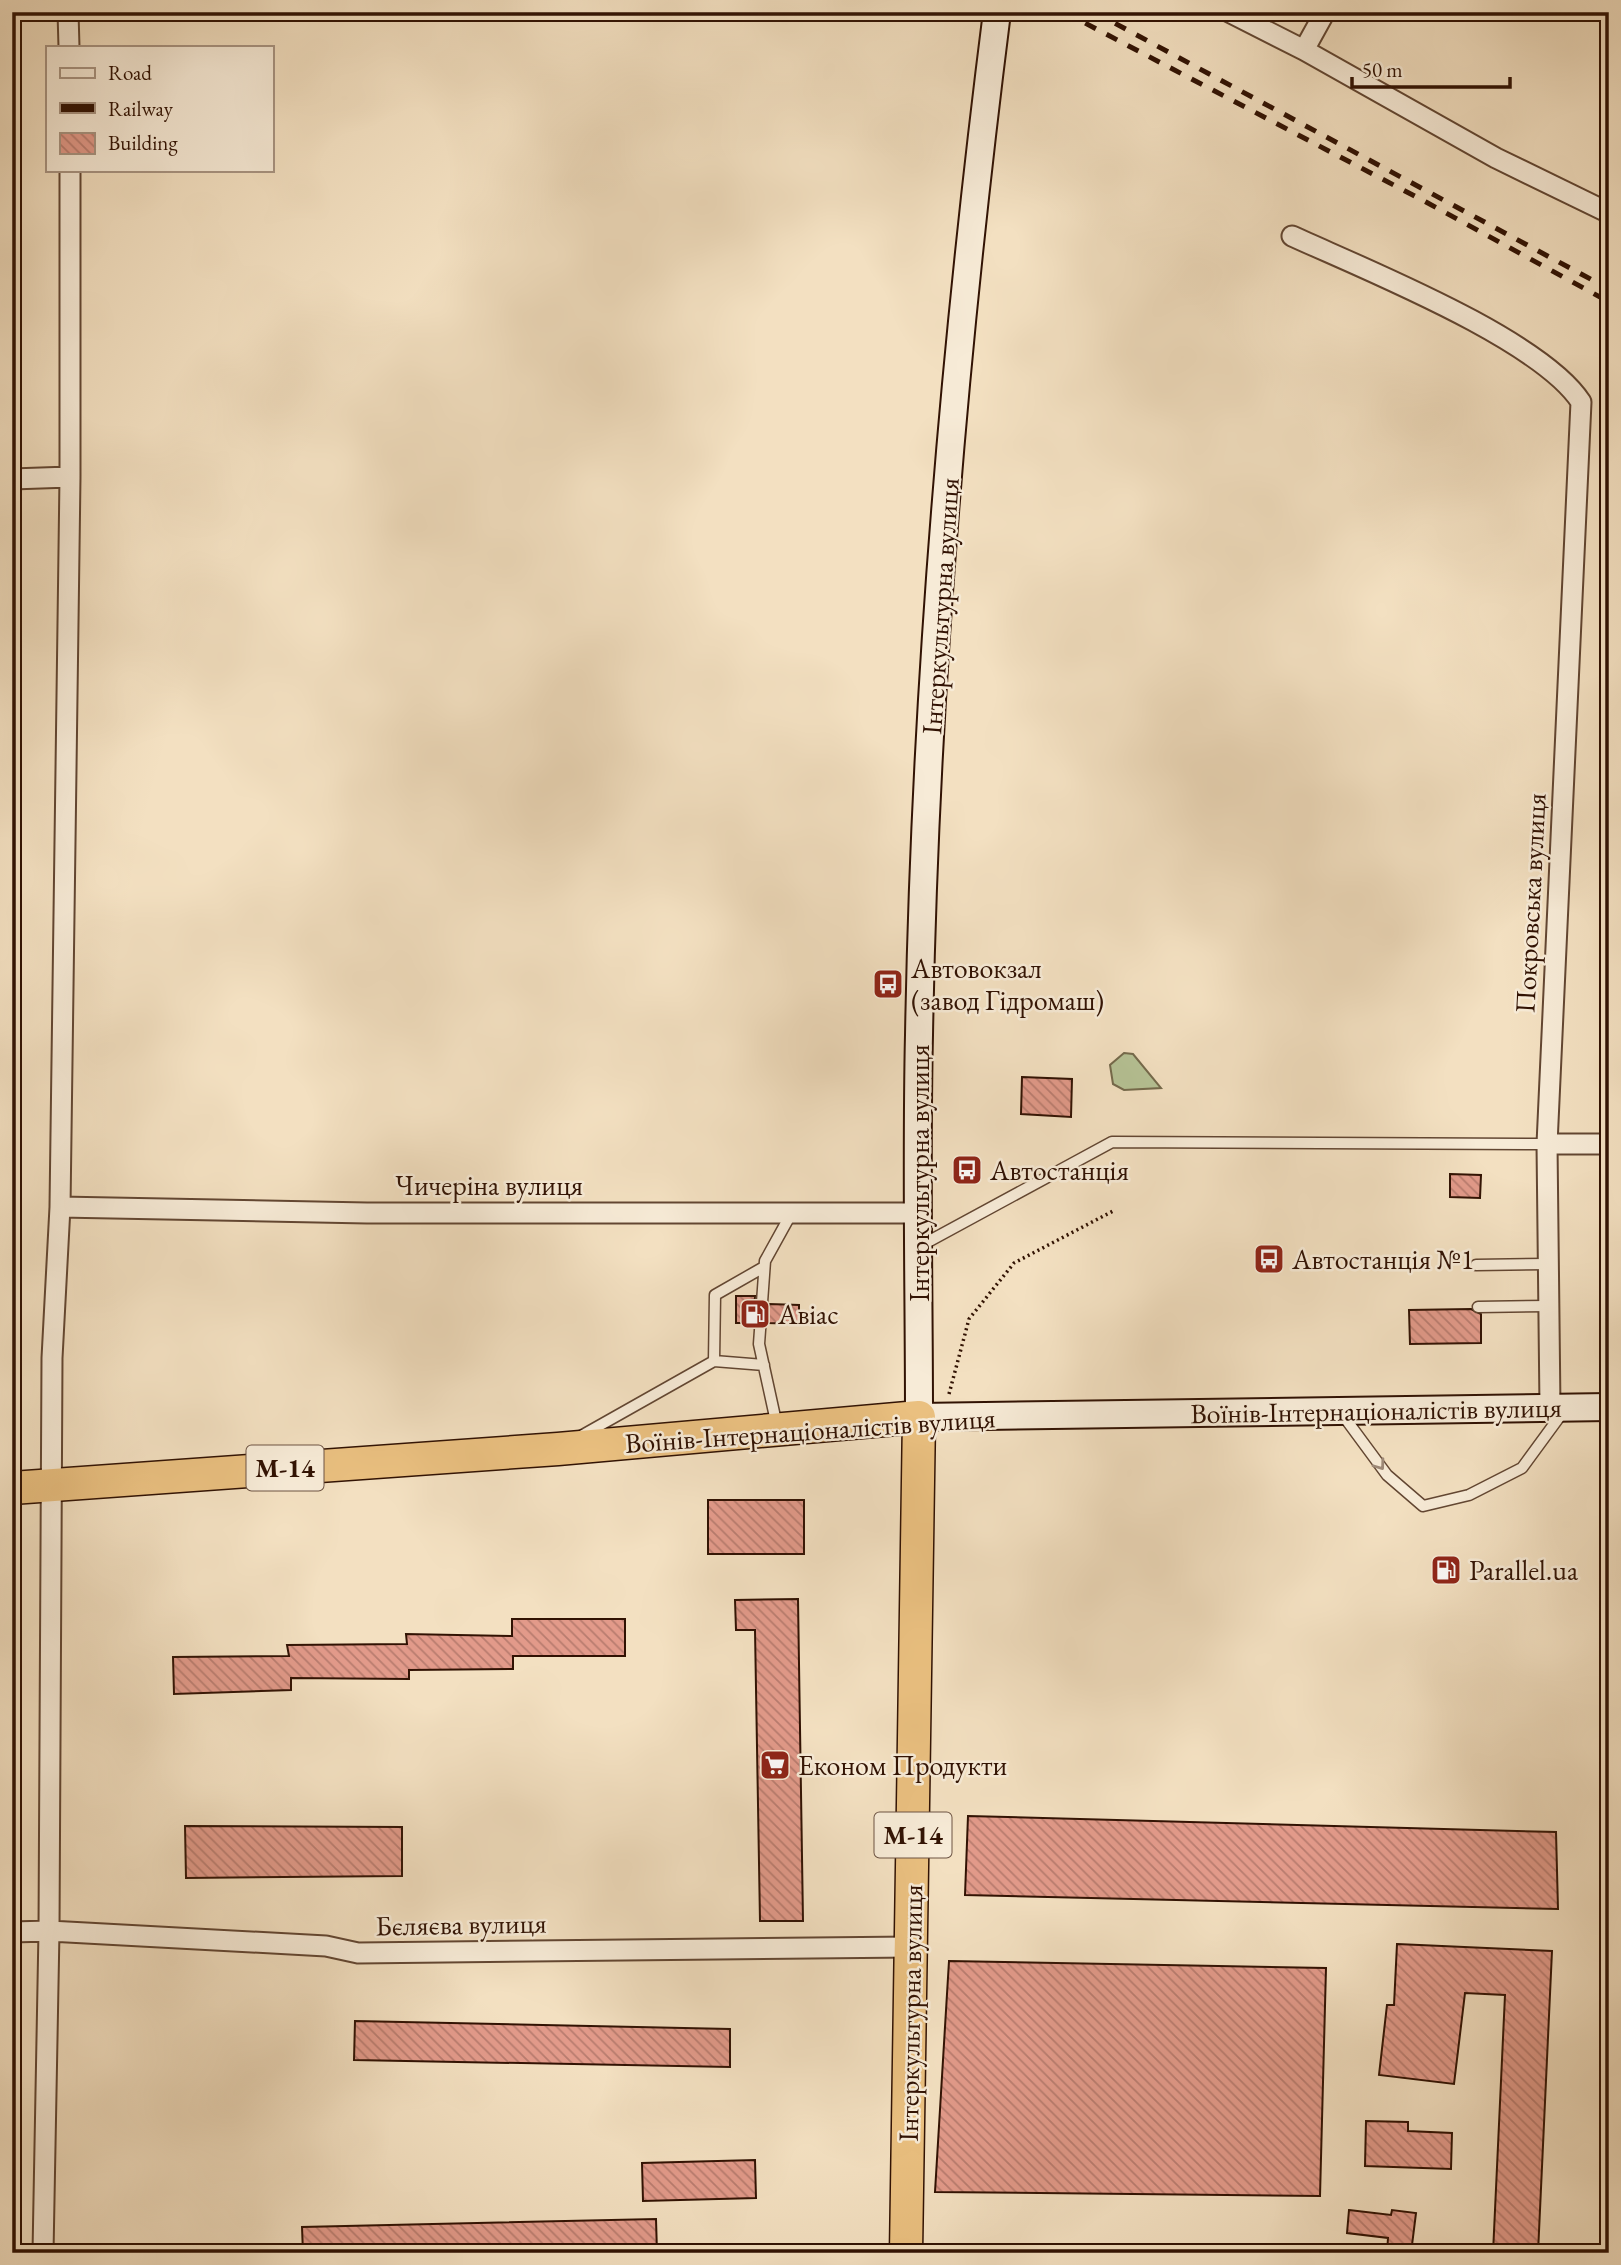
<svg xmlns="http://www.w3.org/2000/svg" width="1621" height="2265" font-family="'EB Garamond',serif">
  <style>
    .grass { fill: #b6c396; stroke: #746a4c; stroke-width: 2 }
    .building { fill: url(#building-back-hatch); stroke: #311203; stroke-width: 2 }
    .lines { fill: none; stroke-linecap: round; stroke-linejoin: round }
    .service-casing { stroke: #624632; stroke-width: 13 }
    .minor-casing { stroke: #624632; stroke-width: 23 }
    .secondary-casing { stroke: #311203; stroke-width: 30 }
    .trunk-casing { stroke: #311203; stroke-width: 35 }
    .path { stroke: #311203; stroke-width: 3.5; stroke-dasharray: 2 3.5; stroke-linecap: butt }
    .service { stroke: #f7ebd7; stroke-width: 10 }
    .minor { stroke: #f7ebd7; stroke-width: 19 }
    .secondary { stroke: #f7ebd7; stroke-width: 26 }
    .trunk { stroke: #eac080; stroke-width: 32 }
    .rail { stroke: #311203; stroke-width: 5; stroke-dasharray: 12 12; stroke-linecap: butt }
    .oneway { stroke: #9e8978 }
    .labels { text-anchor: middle; stroke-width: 5; stroke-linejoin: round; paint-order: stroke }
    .shield { fill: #f7ebd7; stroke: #6c5343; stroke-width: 2 }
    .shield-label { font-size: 26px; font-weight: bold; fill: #311203 }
    .street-label { font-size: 28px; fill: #311203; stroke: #f7ebd7 }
    .poi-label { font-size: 28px; fill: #311203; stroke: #f7ebd7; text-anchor: start }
  </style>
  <defs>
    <pattern id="building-back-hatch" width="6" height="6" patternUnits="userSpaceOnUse" patternTransform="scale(1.75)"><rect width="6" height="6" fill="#e29a8a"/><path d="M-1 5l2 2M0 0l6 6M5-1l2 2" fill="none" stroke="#b87c6f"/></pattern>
  </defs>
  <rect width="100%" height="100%" fill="#f3e0c1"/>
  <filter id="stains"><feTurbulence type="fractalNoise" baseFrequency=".00286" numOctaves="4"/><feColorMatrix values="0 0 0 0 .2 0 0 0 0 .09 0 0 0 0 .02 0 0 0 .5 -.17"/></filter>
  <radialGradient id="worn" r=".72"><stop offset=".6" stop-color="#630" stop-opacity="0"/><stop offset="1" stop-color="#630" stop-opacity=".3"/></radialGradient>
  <path class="grass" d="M1124,1053L1133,1054L1161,1088L1124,1090L1113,1084L1110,1065Z"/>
  <path class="building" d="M1022,1077L1072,1079L1071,1117L1021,1114Z
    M1450,1174L1481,1175L1480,1198L1450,1197Z
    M736,1296H755L753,1323H736Z
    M769,1304L799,1305V1324L768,1323Z
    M1471,1309L1481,1314V1343L1410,1344L1409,1310Z
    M708,1500H804V1554H708Z
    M798,1599L803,1921H760L755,1630H736L735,1600Z
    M512,1619H625V1656H513V1669L409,1670V1679L291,1678V1690L174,1694L173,1657L289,1656L287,1645L407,1644L406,1634L512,1636Z
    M968,1816L1556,1832L1558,1909L965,1895Z
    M185,1826L402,1827V1876L186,1878Z
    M1397,1944L1552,1951L1538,2253H1493L1505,1995L1465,1993L1454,2084L1379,2075L1387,2005H1394Z
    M949,1961L1326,1968L1320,2196L935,2192Z
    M355,2021L730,2029V2067L354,2060Z
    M1366,2121L1408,2122V2131L1452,2133L1451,2169L1365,2166Z
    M755,2160L756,2198L643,2201L642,2163Z
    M1349,2210L1391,2215L1392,2210L1416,2213L1411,2253H1387L1388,2238L1347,2233Z
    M656,2219L657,2253H303L302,2227Z"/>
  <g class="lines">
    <g class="service-casing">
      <path id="service" d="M922,1245L1112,1142L1547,1144
        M1476,1265L1548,1264
        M1478,1307L1549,1306
        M714,1361L715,1295L764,1267
        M1342,1414L1387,1475L1423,1506L1469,1495L1522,1468L1563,1412
        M777,1426L759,1344L765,1261L791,1214
        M581,1436L714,1361L764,1365"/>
    </g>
    <g class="minor-casing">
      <path id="minor" d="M68,12L69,47
        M1229,12L1304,50L1496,158L1609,213
        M1304,50L1325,12
        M1292,236C1364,269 1540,339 1581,402L1547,1144L1550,1407
        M12,479L70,477
        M1547,1144H1609
        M60,1207L367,1213H918
        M12,1932L49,1931L326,1946L358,1953L911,1947
        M43,2253L49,1931L52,1358L60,1207L70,477V170"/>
    </g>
    <g class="secondary-casing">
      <path id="secondary" d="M997,12C954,351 925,693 919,1035C916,1162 919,1290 919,1417L1609,1407"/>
    </g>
    <g class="trunk-casing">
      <path id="trunk" d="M12,1488L558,1449L919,1417L906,2253"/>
    </g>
    <path class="path" d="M949,1394L969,1319L1014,1263L1115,1210"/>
    <use href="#service" class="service"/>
    <use href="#minor" class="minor"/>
    <use href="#secondary" class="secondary"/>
    <use href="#trunk" class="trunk"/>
    <path class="rail" d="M1064,12L1426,202L1609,302
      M1094,12L1609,289"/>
  </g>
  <defs><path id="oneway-chevron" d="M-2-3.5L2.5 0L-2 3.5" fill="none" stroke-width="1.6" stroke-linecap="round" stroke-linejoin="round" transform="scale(1.75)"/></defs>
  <use class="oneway" href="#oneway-chevron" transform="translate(1380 1465) rotate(54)"/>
  <defs>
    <g id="bus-square" transform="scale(1.575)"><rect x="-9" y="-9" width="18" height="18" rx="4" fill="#8f2418" stroke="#f7ebd7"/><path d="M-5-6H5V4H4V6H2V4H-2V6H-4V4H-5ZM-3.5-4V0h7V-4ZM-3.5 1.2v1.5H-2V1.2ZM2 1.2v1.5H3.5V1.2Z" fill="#fff"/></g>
    <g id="fuel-square" transform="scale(1.575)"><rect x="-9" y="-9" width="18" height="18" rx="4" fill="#8f2418" stroke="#f7ebd7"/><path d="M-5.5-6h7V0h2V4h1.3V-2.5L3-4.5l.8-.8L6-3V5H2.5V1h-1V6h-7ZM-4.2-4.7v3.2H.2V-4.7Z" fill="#fff"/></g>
    <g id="supermarket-square" transform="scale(1.575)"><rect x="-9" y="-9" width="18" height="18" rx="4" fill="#8f2418" stroke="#f7ebd7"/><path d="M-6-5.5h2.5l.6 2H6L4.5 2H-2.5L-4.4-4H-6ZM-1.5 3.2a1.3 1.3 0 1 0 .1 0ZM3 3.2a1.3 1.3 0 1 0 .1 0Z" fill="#fff"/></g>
  </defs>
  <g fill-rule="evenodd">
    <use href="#bus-square" x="888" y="984"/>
    <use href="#bus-square" x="967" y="1170"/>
    <use href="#bus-square" x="1269" y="1259"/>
    <use href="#fuel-square" x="755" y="1314"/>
    <use href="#fuel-square" x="1446" y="1570"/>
    <use href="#supermarket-square" x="775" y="1765"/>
  </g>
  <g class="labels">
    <g class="shield">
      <rect x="246.5" y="1445.5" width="77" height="45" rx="5"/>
      <rect x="874.5" y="1812.5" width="77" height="45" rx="5"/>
    </g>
    <g class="shield-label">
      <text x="285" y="1477">М-14</text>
      <text x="913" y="1844">М-14</text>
    </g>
    <g class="street-label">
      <text transform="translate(940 606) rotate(-86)" y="10">Інтеркультурна вулиця</text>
      <text transform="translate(1530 903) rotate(-87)" y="10">Покровська вулиця</text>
      <text transform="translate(919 1173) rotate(-90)" y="10">Інтеркультурна вулиця</text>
      <text x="489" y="1195">Чичеріна вулиця</text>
      <text transform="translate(1376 1410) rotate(-1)" y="10">Воїнів-Інтернаціоналістів вулиця</text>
      <text transform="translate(810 1430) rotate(-4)" y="10">Воїнів-Інтернаціоналістів вулиця</text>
      <text transform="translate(461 1924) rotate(-1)" y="10">Бєляєва вулиця</text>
      <text transform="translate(910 2013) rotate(-89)" y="10">Інтеркультурна вулиця</text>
    </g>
    <g class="poi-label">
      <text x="911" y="978">Автовокзал<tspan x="911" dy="32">(завод Гідромаш)</tspan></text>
      <text x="990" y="1180">Автостанція</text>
      <text x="1292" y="1269">Автостанція №1</text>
      <text x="778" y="1324">Авіас</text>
      <text x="1469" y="1580">Parallel.ua</text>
      <text x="798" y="1775">Економ Продукти</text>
    </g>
  </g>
  <rect width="1621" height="2265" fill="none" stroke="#f3e0c1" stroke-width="42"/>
  <rect x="14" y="14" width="1593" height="2237" fill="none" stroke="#311203" stroke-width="3.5"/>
  <rect x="21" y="21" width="1579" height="2223" fill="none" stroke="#311203" stroke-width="2"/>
  <rect x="46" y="46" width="228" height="126" fill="#f7ebd7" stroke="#a89482" stroke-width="2"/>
  <rect x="60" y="68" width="35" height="10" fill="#f7ebd7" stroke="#a89482" stroke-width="2"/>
  <text x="108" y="80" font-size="21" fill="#311203">Road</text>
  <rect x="60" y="103" width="35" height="10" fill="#311203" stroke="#a89482" stroke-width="2"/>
  <text x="108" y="116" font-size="21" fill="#311203">Railway</text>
  <rect x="60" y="133" width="35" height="21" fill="url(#building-back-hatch)" stroke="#a89482" stroke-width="2"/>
  <text x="108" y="150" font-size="21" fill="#311203">Building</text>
  <path d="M1352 77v10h158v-10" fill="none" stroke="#311203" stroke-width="3.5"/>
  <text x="1362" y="77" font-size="21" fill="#311203" stroke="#f7ebd7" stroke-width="5" paint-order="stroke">50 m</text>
  <rect width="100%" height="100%" filter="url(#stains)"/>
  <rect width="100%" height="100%" fill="url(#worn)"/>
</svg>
